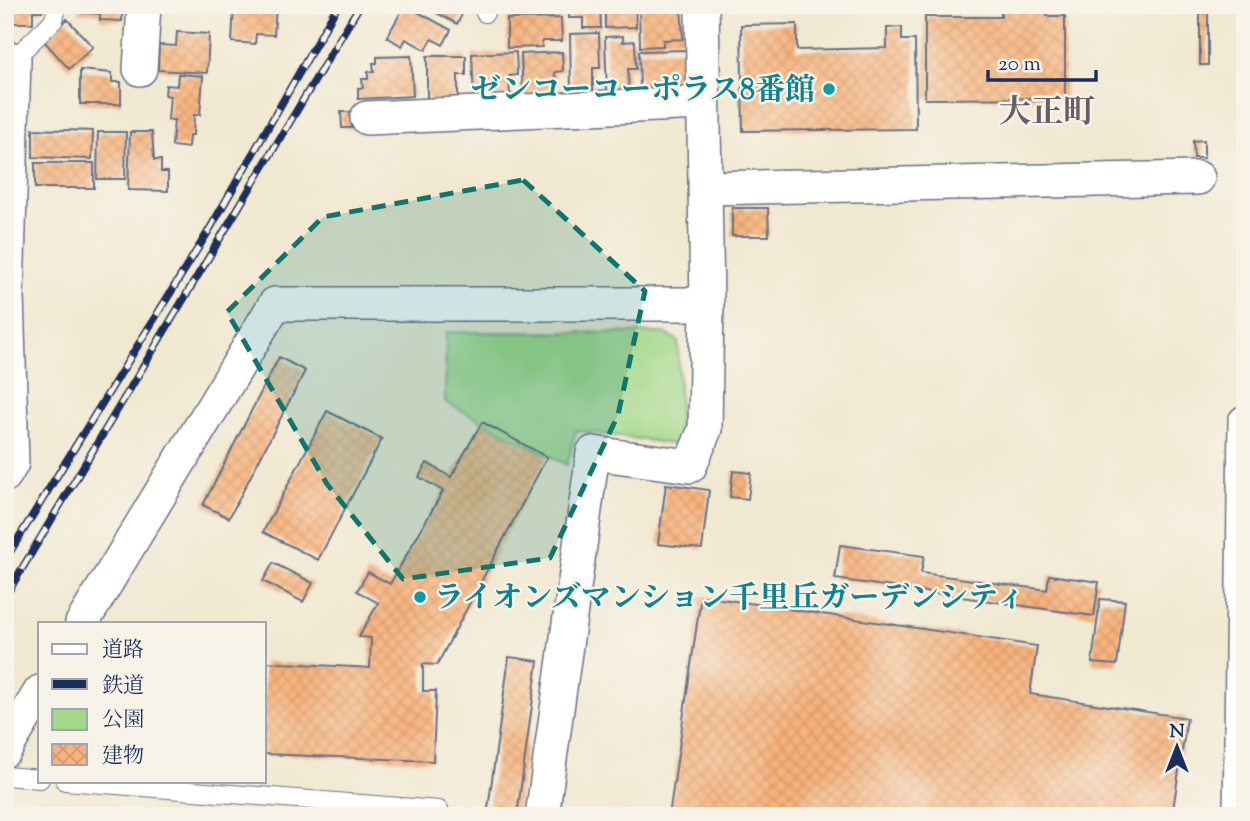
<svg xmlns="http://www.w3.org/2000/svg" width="1250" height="821" font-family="'Sorts Mill Goudy','Noto Serif JP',serif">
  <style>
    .green { fill: #a3d889; stroke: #5f8474; stroke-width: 2 }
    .building { fill: url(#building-cross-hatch) }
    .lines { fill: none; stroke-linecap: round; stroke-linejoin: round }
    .service-casing { stroke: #667086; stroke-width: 20 }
    .minor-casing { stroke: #667086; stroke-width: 36 }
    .service { stroke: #fff; stroke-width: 18 }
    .minor { stroke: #fff; stroke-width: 33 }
    .rail-casing { stroke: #1b2f5e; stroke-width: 8 }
    .rail { stroke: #f7f3e8; stroke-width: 5; stroke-dasharray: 16; stroke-linecap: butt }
    .marked { fill: #0f766e; fill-opacity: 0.2; stroke: #0f766e; stroke-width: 5; stroke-dasharray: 14 9; stroke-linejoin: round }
    .culture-dot { fill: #0f9aa8; stroke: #f7f3e8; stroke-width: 2.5 }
    .labels { text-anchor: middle; stroke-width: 5; stroke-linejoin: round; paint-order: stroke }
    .culture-label { font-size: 30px; font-weight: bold; fill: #0d838f; stroke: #f7f3e8; text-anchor: end }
    .neighbourhood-label { font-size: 32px; font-weight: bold; fill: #685d68; stroke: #f7f3e8 }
  </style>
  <defs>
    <pattern id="building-cross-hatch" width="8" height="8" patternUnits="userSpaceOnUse" patternTransform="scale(1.75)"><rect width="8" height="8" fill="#f8b27a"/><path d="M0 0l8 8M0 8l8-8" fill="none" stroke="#d4996c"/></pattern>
  </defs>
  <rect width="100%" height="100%" fill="#f7f3e8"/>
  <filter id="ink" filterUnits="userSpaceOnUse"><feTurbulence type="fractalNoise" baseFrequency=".0143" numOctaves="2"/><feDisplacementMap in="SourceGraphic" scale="14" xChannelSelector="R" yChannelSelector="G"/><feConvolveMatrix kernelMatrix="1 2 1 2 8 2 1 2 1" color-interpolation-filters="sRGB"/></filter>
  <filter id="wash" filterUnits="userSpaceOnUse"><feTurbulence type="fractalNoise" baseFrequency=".00686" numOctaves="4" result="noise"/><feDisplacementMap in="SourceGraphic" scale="28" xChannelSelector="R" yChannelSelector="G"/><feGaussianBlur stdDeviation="1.57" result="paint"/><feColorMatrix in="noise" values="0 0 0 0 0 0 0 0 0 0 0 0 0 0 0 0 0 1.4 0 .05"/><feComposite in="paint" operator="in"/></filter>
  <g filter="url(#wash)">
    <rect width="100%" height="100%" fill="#f1e8d0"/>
    <path class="green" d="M446,332L664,333L678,341L680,445L576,430L567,465L445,402Z"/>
    <g id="blocks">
      <path class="building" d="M7,5H42V11H33V23H7Z
        M80,5H123L122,21L100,20V14L79,12Z
        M234,5H276L274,35L256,34L255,44L232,42Z
        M405,5L451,30L443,45L432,39L426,50L406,39L402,46L387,37Z
        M422,5H467L457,24Z
        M540,5H564V12L541,13Z
        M569,5H600L601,28H583V18H569Z
        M605,5H635L636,27L605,28Z
        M639,5H681L683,39L663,40V46L640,47Z
        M1001,5H1047V16H1065V98L925,99V17H1001Z
        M1200,5H1208V65H1200Z
        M561,18L562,41H542V47L507,48V19Z
        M67,19L93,47L69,69L44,41Z
        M797,24V50L887,48V28L902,27V40H915L916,129L743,131L741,25Z
        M177,32L209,34L207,73L158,70L159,45L176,46Z
        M599,33L600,68H593V93H571L570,34Z
        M623,36V42L635,41L636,69H628L629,92L607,93L605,37Z
        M687,50L688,86L640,88L639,51Z
        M516,52L517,75L509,76L510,97L474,99L472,54Z
        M562,52L563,71L555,72L556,96L523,97L521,54Z
        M411,56L413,96L358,99V88H363L362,79H368V72H374L373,63H377V57Z
        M427,56H466V75H458V101H427Z
        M80,70L112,73V82H121V104H80Z
        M178,74L203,76L200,115H194L193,135H189L188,148L172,146L174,120H168L170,96L165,95L166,85L177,86Z
        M341,112H359L360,128H342Z
        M33,129L93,131L92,159L33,157Z
        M98,132H126L125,179H97Z
        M130,132H152L154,160H161V172H168V191L128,190Z
        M1204,140V158H1194L1193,141Z
        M35,163H94V188H35Z
        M732,208H768L769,236H732Z
        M279,357L305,371L229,518L203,505Z
        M327,411L382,439L318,560L263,532Z
        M482,422L547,457L437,665L423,664V691H436L433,761L264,754V662L370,668L371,638L359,637L378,603L357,591L368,572L390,584L443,491L419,477L427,463L451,477Z
        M733,471L751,473L748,499L730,497Z
        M666,484L709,490L702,549L658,544Z
        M840,545L924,556L921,573L1047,590L1049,575L1099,582L1094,616L835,579Z
        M273,563L313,583L303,602L263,581Z
        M701,596L1037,646L1030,694L1187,718L1172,816H669Z
        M1100,599L1125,601L1117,665L1092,663Z
        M509,657L538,661L517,816H487Z"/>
    </g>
  </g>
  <g filter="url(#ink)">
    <use href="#blocks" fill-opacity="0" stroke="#667086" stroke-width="2"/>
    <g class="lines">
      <g class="service-casing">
        <path id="service" d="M485,13L489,5
          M14,59L54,20L57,5
          M5,776L40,779
          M65,781L439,810"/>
      </g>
      <g class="minor-casing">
        <path id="minor" d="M140,69L144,5
          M367,118L702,103
          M705,188L1198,178
          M5,475L12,463L7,295L14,59
          M82,623L275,304H707
          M5,750L40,692
          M542,816L593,453L690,466L705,429L707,304L702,5
          M1240,816L1245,422"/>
      </g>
      <use href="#service" class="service"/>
      <use href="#minor" class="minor"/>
      <g class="rail-casing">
        <path id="rail" d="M5,560L208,232L338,5
          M5,597L360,5"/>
      </g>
      <use href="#rail" class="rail"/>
    </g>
  </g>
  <path class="marked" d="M523,180L645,291L618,415L550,558L403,579L327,484L227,312L323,217Z"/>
  <g class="culture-dot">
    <circle cx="829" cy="89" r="7"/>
    <circle cx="420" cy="597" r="7"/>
  </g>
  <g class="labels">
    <g class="culture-label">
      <text x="815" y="99">ゼンコーコーポラス8番館</text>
      <text x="434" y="607" text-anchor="start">ライオンズマンション千里丘ガーデンシティ</text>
    </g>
    <g class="neighbourhood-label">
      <text x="1047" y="122">大正町</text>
    </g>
  </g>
  <rect width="1250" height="821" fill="none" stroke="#f7f3e8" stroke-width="28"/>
  <rect x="38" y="622" width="228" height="161" fill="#f7f3e8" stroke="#9fa5b1" stroke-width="2"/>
  <rect x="52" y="644" width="35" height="10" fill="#ffffff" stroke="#9fa5b1" stroke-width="2"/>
  <text x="102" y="656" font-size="21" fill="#1b2f5e">道路</text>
  <rect x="52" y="679" width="35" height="10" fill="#1b2f5e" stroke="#9fa5b1" stroke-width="2"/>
  <text x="102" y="692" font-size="21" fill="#1b2f5e">鉄道</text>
  <rect x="52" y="709" width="35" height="21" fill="#a3d889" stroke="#9fa5b1" stroke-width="2"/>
  <text x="102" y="726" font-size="21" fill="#1b2f5e">公園</text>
  <rect x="52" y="744" width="35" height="21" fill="url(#building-cross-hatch)" stroke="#9fa5b1" stroke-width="2"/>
  <text x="102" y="762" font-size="21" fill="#1b2f5e">建物</text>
  <g transform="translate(1177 747)" stroke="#f7f3e8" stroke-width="5" paint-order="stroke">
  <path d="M0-5L12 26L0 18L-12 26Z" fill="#1b2f5e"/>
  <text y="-10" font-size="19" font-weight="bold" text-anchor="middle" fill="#1b2f5e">N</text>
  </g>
  <path d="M988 70v10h108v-10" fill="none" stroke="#1b2f5e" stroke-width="3.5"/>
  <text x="998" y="70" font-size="21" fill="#1b2f5e" stroke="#f7f3e8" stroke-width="5" paint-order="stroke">20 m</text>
</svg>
